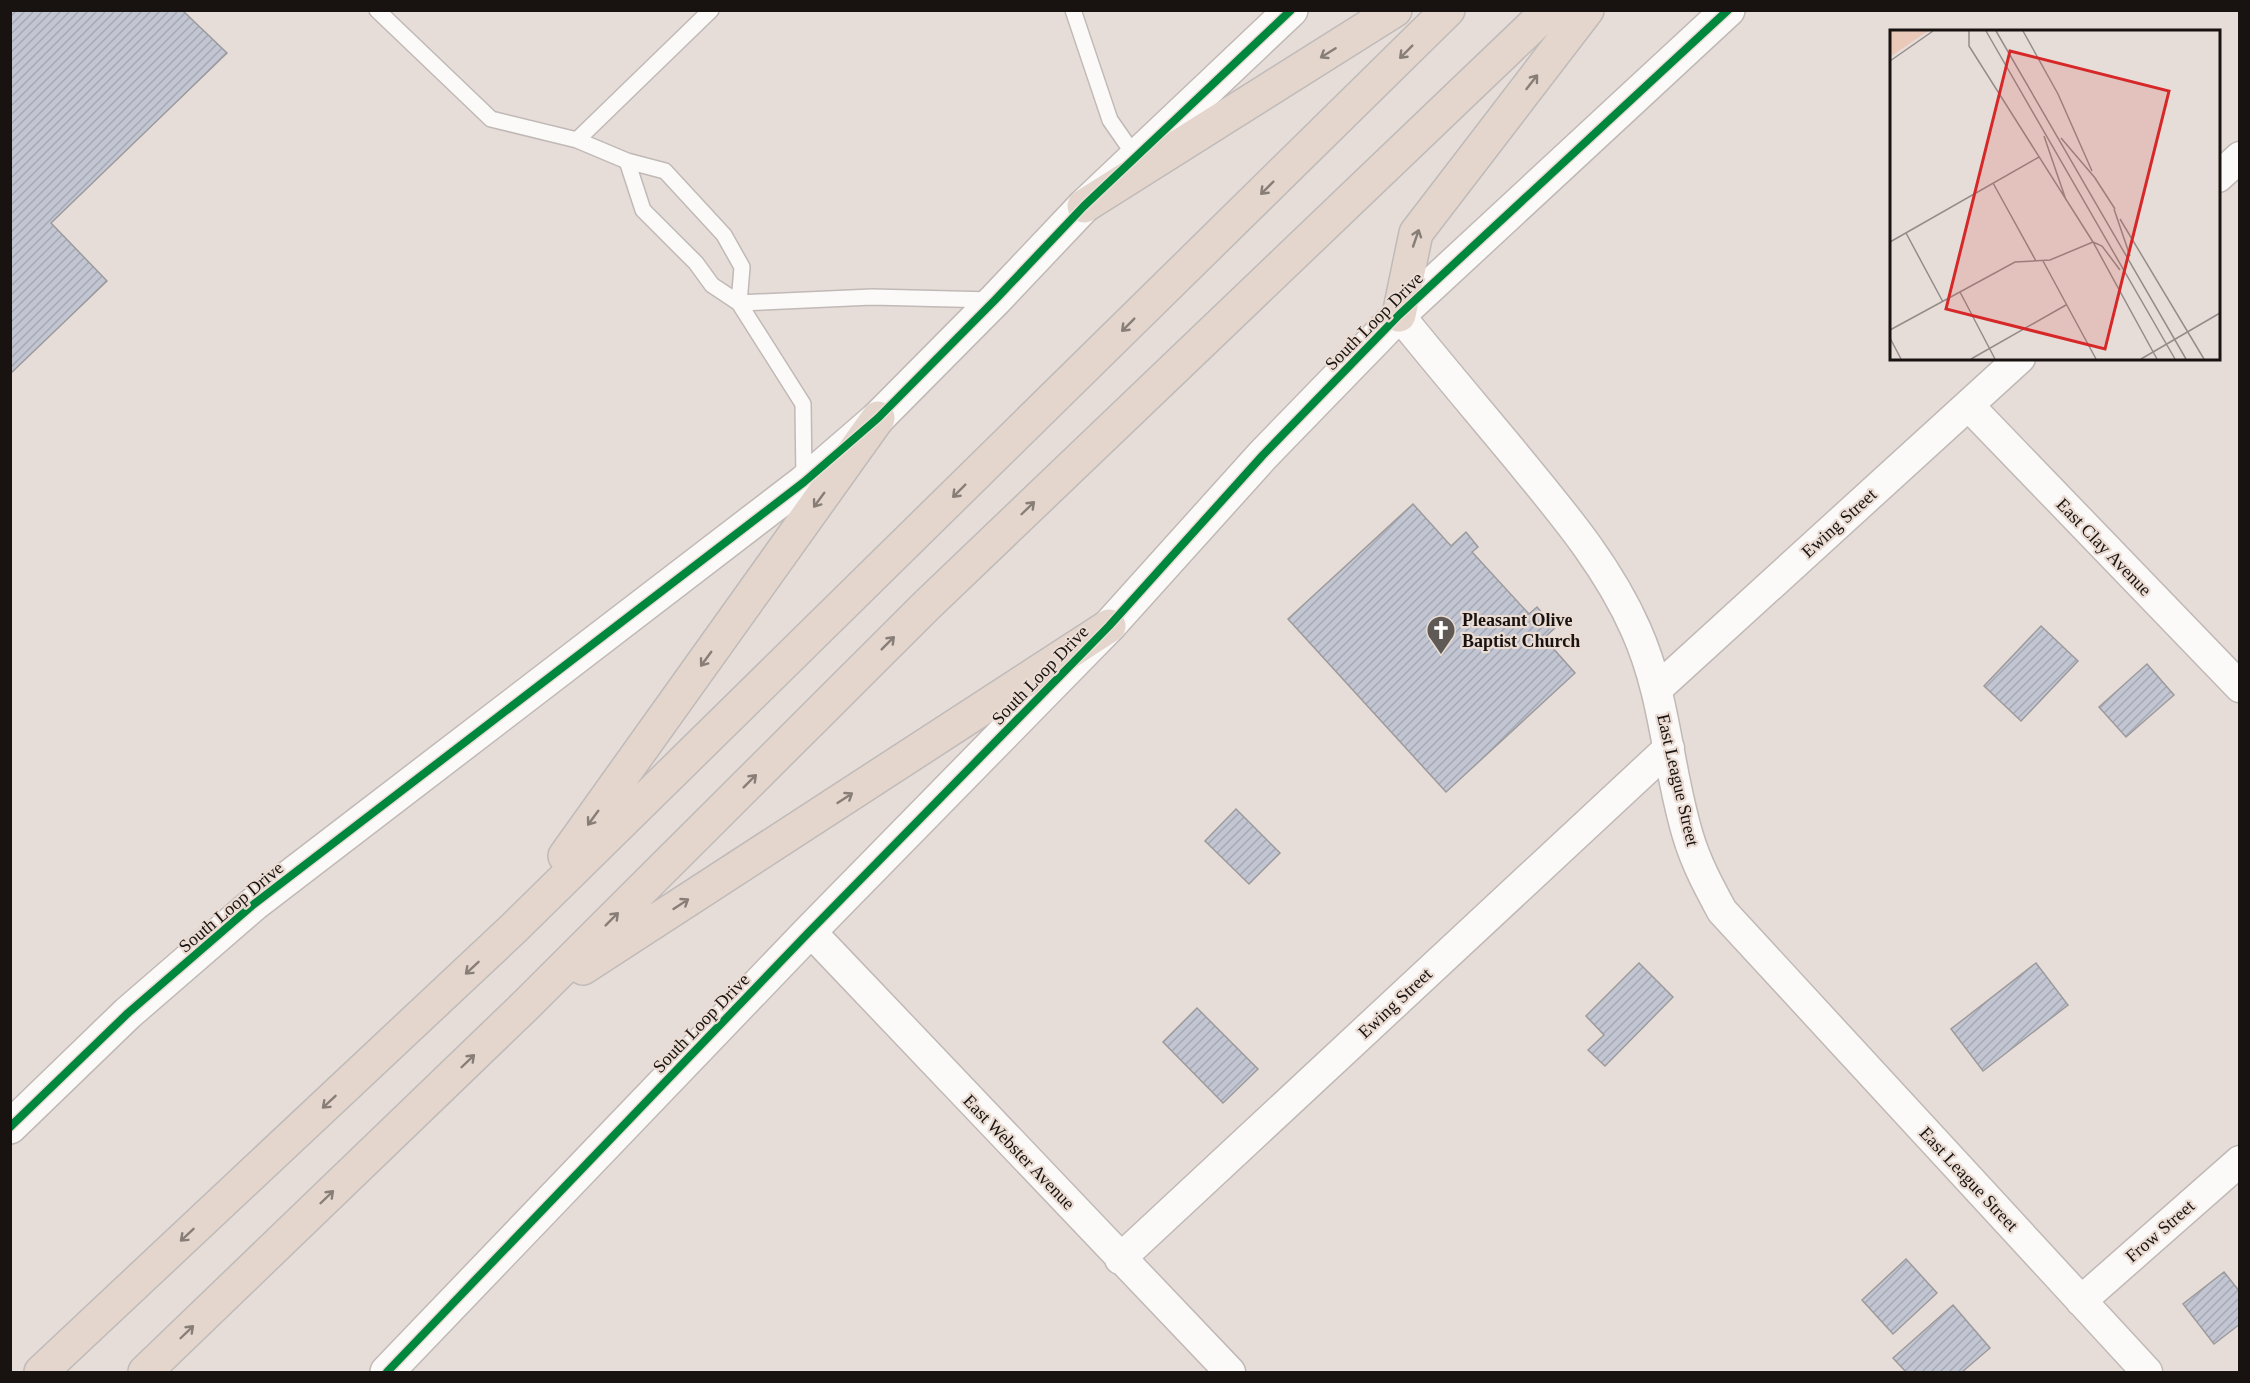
<svg xmlns="http://www.w3.org/2000/svg" width="2250" height="1383" font-family="Georgia,serif">
  <style>
    .building { fill: url(#building-hatch); stroke: #9d9a9b; stroke-width: 1.5 }
    .lines { fill: none; stroke-linecap: round; stroke-linejoin: round }
    .service-casing { stroke: #c0b9b6; stroke-width: 18 }
    .minor-casing { stroke: #c0b9b6; stroke-width: 33 }
    .tertiary-casing { stroke: #c0b9b6; stroke-width: 36 }
    .motorway-casing { stroke: #bfbbb9; stroke-width: 36 }
    .service { stroke: #fbfaf9; stroke-width: 15 }
    .minor { stroke: #fbfaf9; stroke-width: 30 }
    .tertiary { stroke: #fbfaf9; stroke-width: 33 }
    .motorway { stroke: #e4d5cd; stroke-width: 33 }
    .cycleway-casing { stroke: #ebdcd4; stroke-width: 11 }
    .cycleway { stroke: #00873e; stroke-width: 8 }
    .oneway { stroke: #887e78 }
    .labels { text-anchor: middle; stroke-width: 4.5; stroke-linejoin: round; paint-order: stroke }
    .street-label { font-size: 18px; fill: #181310; stroke: #ebdcd4 }
    .poi-label { font-size: 18px; font-weight: bold; fill: #181310; stroke: #ebdcd4; text-anchor: start }
    .inset-road { fill: none; stroke: #948c89; stroke-width: 1.5 }
    .view { fill: #d62828; fill-opacity: 0.15; stroke: #d62828; stroke-width: 3 }
    .inset-edge { fill: none; stroke: #181310; stroke-width: 3 }
  </style>
  <defs>
    <pattern id="building-hatch" width="6" height="6" patternUnits="userSpaceOnUse" patternTransform="scale(1.5)"><rect width="6" height="6" fill="#c2c6d3"/><path d="M-1 1l2-2M0 6l6-6M5 7l2-2" fill="none" stroke="#a6a9b4"/></pattern>
  </defs>
  <rect width="100%" height="100%" fill="#e6ddd9"/>
  <path class="building" d="M10,10H182L227,53L51,223L107,281L10,374Z
    M1413,504L1451,546L1466,532L1478,547L1472,552L1529,614L1537,607L1555,628L1544,638L1575,673L1446,792L1288,619Z
    M2041,626L2078,661L2021,721L1984,686Z
    M2147,664L2174,695L2126,737L2099,707Z
    M1236,809L1280,853L1249,884L1205,841Z
    M1639,963L1673,997L1605,1066L1588,1050L1604,1035L1586,1016Z
    M2036,963L2068,1005L1983,1071L1951,1029Z
    M1197,1008L1258,1069L1223,1103L1163,1042Z
    M1906,1259L1937,1293L1893,1334L1862,1300Z
    M2224,1272L2240,1292V1324L2214,1344L2183,1304Z
    M1953,1305L1990,1348L1962,1372H1906L1893,1358Z"/>
  <g class="lines">
    <g class="service-casing">
      <path id="service" d="M377,10L491,119L577,140
        M1073,10L1110,120L1135,156
        M627,161L577,140L711,10
        M739,303L742,267L724,235L665,171L627,161L643,210L696,263L712,285L739,303L803,404L804,481
        M739,303L872,297L992,300"/>
    </g>
    <g class="minor-casing">
      <path id="minor" d="M2218,177L2240,157
        M1399,315C1437,362 1476,408 1515,455C1560,510 1607,564 1636,630C1666,697 1667,767 1688,836C1696,863 1709,887 1722,911L2147,1372
        M1969,406L2240,687
        M1658,688L2020,358
        M810,931L1230,1372
        M1120,1259L1669,748
        M2081,1301L2240,1161"/>
    </g>
    <g class="tertiary-casing">
      <path id="tertiary" d="M10,1127L128,1013L254,904L804,482L878,418L995,300L1084,206L1291,10
        M387,1372L810,931L1109,626L1263,455L1399,315L1728,10"/>
    </g>
    <g class="motorway-casing">
      <path id="motorway" d="M1084,206L1395,10
        M1399,315L1416,233L1587,10
        M565,856L878,418
        M583,968L1109,626
        M41,1372L514,928L1448,10
        M145,1372L526,1005L926,606L1549,10"/>
    </g>
    <use href="#service" class="service"/>
    <use href="#minor" class="minor"/>
    <use href="#tertiary" class="tertiary"/>
    <use href="#motorway" class="motorway"/>
    <g class="cycleway-casing">
      <path id="cycleway" d="M10,1127L128,1013L254,904L804,482L878,418L995,300L1084,206L1291,10
        M387,1372L810,931L1109,626L1263,455L1399,315L1728,10"/>
    </g>
    <use href="#cycleway" class="cycleway"/>
  </g>
  <defs><path id="oneway-shaft" d="M-6 0H5M1.5-3L5.5 0L1.5 3" fill="none" stroke-width="1.6" stroke-linecap="round" stroke-linejoin="round" transform="scale(1.5)"/></defs>
  <g class="oneway">
    <use href="#oneway-shaft" transform="translate(1406 52) rotate(135)"/>
    <use href="#oneway-shaft" transform="translate(1328 53) rotate(148)"/>
    <use href="#oneway-shaft" transform="translate(1532 82) rotate(-52)"/>
    <use href="#oneway-shaft" transform="translate(1267 188) rotate(135)"/>
    <use href="#oneway-shaft" transform="translate(1416 238) rotate(-71)"/>
    <use href="#oneway-shaft" transform="translate(1128 325) rotate(135)"/>
    <use href="#oneway-shaft" transform="translate(959 491) rotate(135)"/>
    <use href="#oneway-shaft" transform="translate(819 500) rotate(126)"/>
    <use href="#oneway-shaft" transform="translate(1028 508) rotate(-44)"/>
    <use href="#oneway-shaft" transform="translate(888 643) rotate(-45)"/>
    <use href="#oneway-shaft" transform="translate(706 659) rotate(126)"/>
    <use href="#oneway-shaft" transform="translate(750 781) rotate(-45)"/>
    <use href="#oneway-shaft" transform="translate(845 798) rotate(-33)"/>
    <use href="#oneway-shaft" transform="translate(593 818) rotate(126)"/>
    <use href="#oneway-shaft" transform="translate(681 904) rotate(-33)"/>
    <use href="#oneway-shaft" transform="translate(612 919) rotate(-45)"/>
    <use href="#oneway-shaft" transform="translate(472 968) rotate(137)"/>
    <use href="#oneway-shaft" transform="translate(468 1061) rotate(-44)"/>
    <use href="#oneway-shaft" transform="translate(329 1102) rotate(137)"/>
    <use href="#oneway-shaft" transform="translate(327 1197) rotate(-44)"/>
    <use href="#oneway-shaft" transform="translate(187 1235) rotate(137)"/>
    <use href="#oneway-shaft" transform="translate(187 1332) rotate(-44)"/>
  </g>
  <defs>
    <g id="church-pin" transform="scale(1.5)"><path d="M0 17L-7.5 6A9.5 9.5 0 1 1 7.5 6Z" fill="#605a56" stroke="#ebdcd4"/><path d="M-1.2-6h2.4v3.5h3.3v2.4h-3.3V6h-2.4V-.1h-3.3v-2.4h3.3Z" fill="#fff"/></g>
  </defs>
  <g fill-rule="evenodd">
    <use href="#church-pin" x="1441" y="630"/>
  </g>
  <g class="labels">
    <g class="street-label">
      <text transform="translate(1374 321) rotate(-45)" y="6">South Loop Drive</text>
      <text transform="translate(1839 523) rotate(-42)" y="6">Ewing Street</text>
      <text transform="translate(2104 547) rotate(46)" y="6">East Clay Avenue</text>
      <text transform="translate(1040 675) rotate(-46)" y="6">South Loop Drive</text>
      <text transform="translate(1678 780) rotate(77)" y="6">East League Street</text>
      <text transform="translate(231 907) rotate(-40)" y="6">South Loop Drive</text>
      <text transform="translate(1395 1003) rotate(-43)" y="6">Ewing Street</text>
      <text transform="translate(701 1023) rotate(-46)" y="6">South Loop Drive</text>
      <text transform="translate(1019 1152) rotate(46)" y="6">East Webster Avenue</text>
      <text transform="translate(1969 1179) rotate(47)" y="6">East League Street</text>
      <text transform="translate(2160 1231) rotate(-41)" y="6">Frow Street</text>
    </g>
    <g class="poi-label">
      <text x="1462" y="626">Pleasant Olive<tspan x="1462" dy="21">Baptist Church</tspan></text>
    </g>
  </g>
  <g transform="translate(1890 30)">
    <rect width="330" height="330" fill="#e6ddd9"/>
    <path d="M0,1H38L0,27Z" fill="#eac9b9"/>
    <path class="inset-road" d="M79,1V16L203,212L267,329M96,1L285,329M106,1L296,329M133,1L168,64L202,141M0,31L43,1M154,106L176,170M171,108L206,149M205,148L225,179M103,153L146,231M224,179L240,226M230,189L314,329M16,203L53,272M0,212L149,127M203,212L212,216L230,240M153,231L206,329M70,262L105,329M0,300L125,232L160,230L203,212M0,308L11,329M81,329L176,275M251,329L330,283"/>
    <path class="view" d="M120,21L279,61L215,319L56,279Z"/>
    <rect width="330" height="330" class="inset-edge"/>
  </g>
  <rect width="2250" height="1383" fill="none" stroke="#181310" stroke-width="24"/>
</svg>
